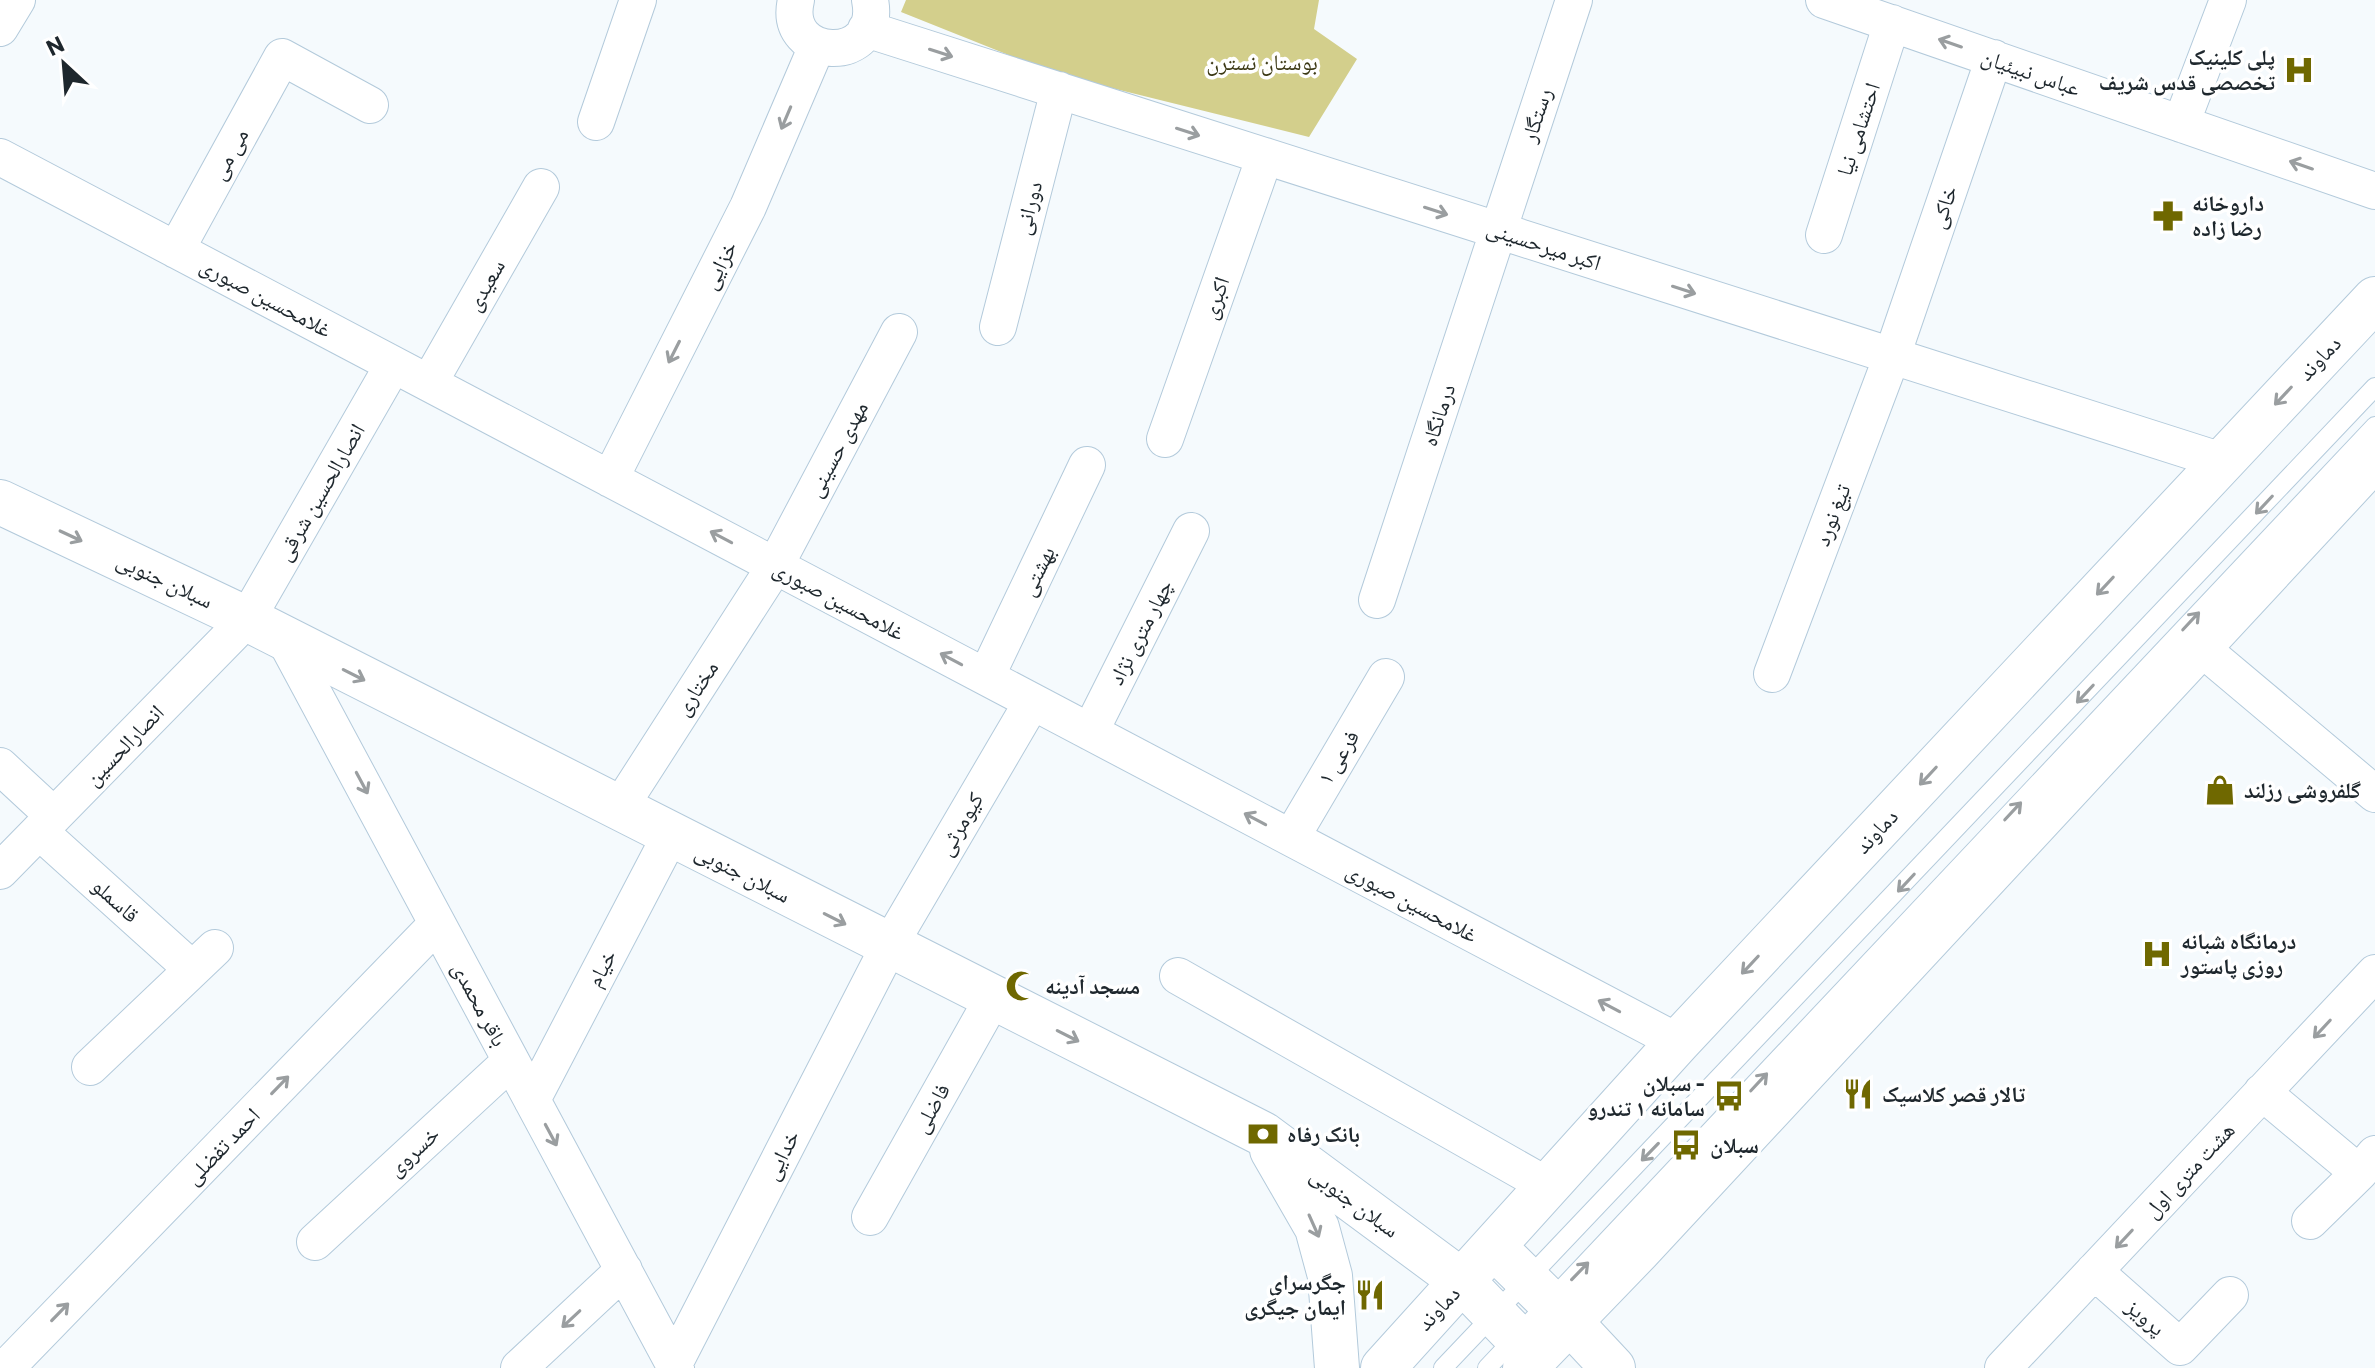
<svg xmlns="http://www.w3.org/2000/svg" width="2375" height="1368" font-family="Commissioner,'Noto Naskh Arabic',sans-serif">
  <style>
    .green { fill: #d3cf8c }
    .lines { fill: none; stroke-linecap: round; stroke-linejoin: round }
    .service-casing { stroke: #b3cadb; stroke-width: 20 }
    .minor-casing { stroke: #b3cadb; stroke-width: 38 }
    .secondary-casing { stroke: #b3cadb; stroke-width: 46 }
    .primary-casing { stroke: #b3cadb; stroke-width: 46 }
    .service { stroke: #fff; stroke-width: 18 }
    .minor { stroke: #fff; stroke-width: 36 }
    .secondary { stroke: #fff; stroke-width: 44 }
    .primary { stroke: #fff; stroke-width: 44 }
    .oneway { stroke: #9a9ea0 }
    .labels { text-anchor: middle; stroke-width: 7; stroke-linejoin: round; paint-order: stroke }
    .poi-label { font-size: 22px; font-weight: bold; fill: #1e272d; stroke: #fff; text-anchor: start }
    .park-label { font-size: 22px; fill: #3c3915; stroke: #fff }
    .street-label { font-size: 22px; fill: #1e272d; stroke: #fff }
  </style>
  <rect width="100%" height="100%" fill="#f5fafd"/>
  <path class="green" d="M906,0H1319L1314,29L1357,59L1309,137L1059,75L901,12Z"/>
  <g class="lines">
    <g class="service-casing">
      <path id="service" d="M1443,1368L2375,387
        M1487,1368L2375,426"/>
    </g>
    <g class="minor-casing">
      <path id="minor" d="M796,0C781,62 883,66 870,0
        M1824,0L2375,191
        M0,28L17,0
        M866,29L2222,461
        M596,122L638,0
        M2181,124L2228,0
        M0,157L1678,1042
        M1824,235L1892,23
        M176,250L282,57L370,105
        M998,327L1059,90
        M429,383L541,187
        M1165,439L1265,156
        M610,479L748,207L817,46
        M1377,600L1574,0
        M285,640L676,1368
        M2200,647L2375,794
        M1772,674L1892,356L1994,58
        M986,677L1087,465
        M1090,732L1191,531
        M0,766L54,816
        M618,810L775,566L899,332
        M39,831L192,969
        M1291,838L1386,677
        M0,871L247,619L393,365
        M1178,976L1548,1186
        M90,1067L215,948
        M2262,1092L2359,1173L2375,1154
        M532,1100L670,836
        M870,1217L993,998
        M2310,1221L2359,1173
        M315,1242L511,1061
        M2094,1271L2180,1347L2230,1295
        M674,1364L889,946L1032,702
        M6,1368L437,924
        M519,1368L624,1270
        M2003,1368L2375,973"/>
    </g>
    <g class="secondary-casing">
      <path id="secondary" d="M1569,1321L1613,1368"/>
    </g>
    <g class="primary-casing">
      <path id="primary" d="M0,502L247,619L1263,1134L1463,1282L1535,1356
        M1272,1150L1317,1228L1330,1276L1337,1368
        M1494,1247L1569,1321
        M1383,1368L1678,1042L2375,299
        M1525,1368L1639,1250L2375,458"/>
    </g>
    <use href="#service" class="service"/>
    <use href="#minor" class="minor"/>
    <use href="#secondary" class="secondary"/>
    <use href="#primary" class="primary"/>
  </g>
  <defs><path id="oneway-shaft" d="M-6 0H5M1.5-3L5.5 0L1.5 3" fill="none" stroke-width="1.6" stroke-linecap="round" stroke-linejoin="round" transform="scale(2)"/></defs>
  <g class="oneway">
    <use href="#oneway-shaft" transform="translate(1950 43) rotate(-161)"/>
    <use href="#oneway-shaft" transform="translate(941 53) rotate(18)"/>
    <use href="#oneway-shaft" transform="translate(786 118) rotate(113)"/>
    <use href="#oneway-shaft" transform="translate(1188 132) rotate(18)"/>
    <use href="#oneway-shaft" transform="translate(2301 165) rotate(-161)"/>
    <use href="#oneway-shaft" transform="translate(1436 211) rotate(18)"/>
    <use href="#oneway-shaft" transform="translate(1684 290) rotate(18)"/>
    <use href="#oneway-shaft" transform="translate(674 352) rotate(117)"/>
    <use href="#oneway-shaft" transform="translate(2283 396) rotate(133)"/>
    <use href="#oneway-shaft" transform="translate(2264 505) rotate(133)"/>
    <use href="#oneway-shaft" transform="translate(71 536) rotate(25)"/>
    <use href="#oneway-shaft" transform="translate(721 537) rotate(-152)"/>
    <use href="#oneway-shaft" transform="translate(2105 586) rotate(133)"/>
    <use href="#oneway-shaft" transform="translate(2191 621) rotate(-47)"/>
    <use href="#oneway-shaft" transform="translate(951 659) rotate(-152)"/>
    <use href="#oneway-shaft" transform="translate(354 675) rotate(27)"/>
    <use href="#oneway-shaft" transform="translate(2085 694) rotate(133)"/>
    <use href="#oneway-shaft" transform="translate(1928 776) rotate(133)"/>
    <use href="#oneway-shaft" transform="translate(362 783) rotate(62)"/>
    <use href="#oneway-shaft" transform="translate(2013 811) rotate(-47)"/>
    <use href="#oneway-shaft" transform="translate(1255 819) rotate(-152)"/>
    <use href="#oneway-shaft" transform="translate(1906 883) rotate(133)"/>
    <use href="#oneway-shaft" transform="translate(835 919) rotate(27)"/>
    <use href="#oneway-shaft" transform="translate(1750 965) rotate(133)"/>
    <use href="#oneway-shaft" transform="translate(1609 1006) rotate(-152)"/>
    <use href="#oneway-shaft" transform="translate(2322 1029) rotate(133)"/>
    <use href="#oneway-shaft" transform="translate(1068 1036) rotate(27)"/>
    <use href="#oneway-shaft" transform="translate(1759 1082) rotate(-47)"/>
    <use href="#oneway-shaft" transform="translate(280 1085) rotate(-46)"/>
    <use href="#oneway-shaft" transform="translate(551 1135) rotate(62)"/>
    <use href="#oneway-shaft" transform="translate(1650 1152) rotate(134)"/>
    <use href="#oneway-shaft" transform="translate(1314 1226) rotate(66)"/>
    <use href="#oneway-shaft" transform="translate(2124 1239) rotate(133)"/>
    <use href="#oneway-shaft" transform="translate(1580 1271) rotate(-46)"/>
    <use href="#oneway-shaft" transform="translate(60 1312) rotate(-46)"/>
    <use href="#oneway-shaft" transform="translate(571 1319) rotate(137)"/>
  </g>
  <defs>
    <g id="hospital-bare" transform="scale(2.4)"><path d="M-5-5h3v3.5h4V-5h3V5h-3V1.5h-4V5h-3Z" fill="#6f6800" stroke="#fff" stroke-width="2.5" paint-order="stroke"/></g>
    <g id="pharmacy-bare" transform="scale(2.4)"><path d="M-2-6h4v4h4v4h-4v4h-4v-4h-4v-4h4Z" fill="#6f6800" stroke="#fff" stroke-width="2.5" paint-order="stroke"/></g>
    <g id="shop-bare" transform="scale(2.4)"><path d="M-5-2.5h2.3a2.7 3.5 0 0 1 5.4 0H5L5.5 6h-11ZM-1.5-2.5h3a1.5 2.3 0 0 0-3 0Z" fill="#6f6800" stroke="#fff" stroke-width="2.5" paint-order="stroke"/></g>
    <g id="mosque-bare" transform="scale(2.4)"><path d="M3.5-4.9A6 6 0 1 0 3.5 4.9A5 5 0 1 1 3.5-4.9Z" fill="#6f6800" stroke="#fff" stroke-width="2.5" paint-order="stroke"/></g>
    <g id="restaurant-bare" transform="scale(2.4)"><path d="M-5-6h1v4h1v-4h1v4h1v-4h1v5L-1.5 .5V6h-2V.5L-5-1ZM5-6V6H3V1.5H1.5Q1.5-4 5-6Z" fill="#6f6800" stroke="#fff" stroke-width="2.5" paint-order="stroke"/></g>
    <g id="bus-bare" transform="scale(2.4)"><path d="M-5-6H5V4H4V6H2V4H-2V6H-4V4H-5ZM-3.5-4V0h7V-4ZM-3.5 1.2v1.5H-2V1.2ZM2 1.2v1.5H3.5V1.2Z" fill="#6f6800" stroke="#fff" stroke-width="2.5" paint-order="stroke"/></g>
    <g id="bank-bare" transform="scale(2.4)"><path d="M-6-4H6V4H-6ZM0-2.3a2.3 2.3 0 1 0 0 4.6a2.3 2.3 0 1 0 0-4.6Z" fill="#6f6800" stroke="#fff" stroke-width="2.5" paint-order="stroke"/></g>
  </defs>
  <g fill-rule="evenodd">
    <use href="#hospital-bare" x="2299" y="70"/>
    <use href="#pharmacy-bare" x="2168" y="216"/>
    <use href="#shop-bare" x="2220" y="790"/>
    <use href="#hospital-bare" x="2157" y="954"/>
    <use href="#mosque-bare" x="1021" y="986"/>
    <use href="#restaurant-bare" x="1858" y="1094"/>
    <use href="#bus-bare" x="1729" y="1096"/>
    <use href="#bank-bare" x="1263" y="1134"/>
    <use href="#bus-bare" x="1686" y="1145"/>
    <use href="#restaurant-bare" x="1370" y="1295"/>
  </g>
  <g class="labels">
    <g class="poi-label">
      <text x="2275" y="65" text-anchor="end">پلی کلینیک<tspan x="2275" dy="25">تخصصی قدس شریف</tspan></text>
      <text x="2192" y="211">داروخانه<tspan x="2192" dy="25">رضا زاده</tspan></text>
      <text x="2244" y="798">گلفروشی رزلند</text>
      <text x="2181" y="949">درمانگاه شبانه<tspan x="2181" dy="25">روزی پاستور</tspan></text>
      <text x="1045" y="994">مسجد آدینه</text>
      <text x="1705" y="1091" text-anchor="end">سبلان -<tspan x="1705" dy="25">سامانه ۱ تندرو</tspan></text>
      <text x="1882" y="1102">تالار قصر کلاسیک</text>
      <text x="1287" y="1142">بانک رفاه</text>
      <text x="1710" y="1153">سبلان</text>
      <text x="1346" y="1290" text-anchor="end">جگرسرای<tspan x="1346" dy="25">ایمان جیگری</tspan></text>
    </g>
    <g class="park-label">
      <text x="1262" y="70">بوستان نسترن</text>
    </g>
    <g class="street-label">
      <text transform="translate(2031 72) rotate(19)" y="8">عباس نبیئیان</text>
      <text transform="translate(1536 115) rotate(-72)" y="8">رستگار</text>
      <text transform="translate(1858 129) rotate(-72)" y="8">احتشامی نیا</text>
      <text transform="translate(229 154) rotate(-61)" y="8">می می</text>
      <text transform="translate(1943 207) rotate(-71)" y="8">خاکی</text>
      <text transform="translate(1028 208) rotate(-76)" y="8">دورانی</text>
      <text transform="translate(1544 245) rotate(18)" y="8">اکبر میرحسینی</text>
      <text transform="translate(719 265) rotate(-63)" y="8">خزایی</text>
      <text transform="translate(485 285) rotate(-60)" y="8">سعیدی</text>
      <text transform="translate(266 297) rotate(28)" y="8">غلامحسین صبوری</text>
      <text transform="translate(1215 298) rotate(-71)" y="8">اکبری</text>
      <text transform="translate(2319 358) rotate(-47)" y="8">دماوند</text>
      <text transform="translate(1438 415) rotate(-72)" y="8">درمانگاه</text>
      <text transform="translate(837 449) rotate(-62)" y="8">مهدی حسینی</text>
      <text transform="translate(320 492) rotate(-60)" y="8">انصارالحسین شرقی</text>
      <text transform="translate(1832 515) rotate(-69)" y="8">تیغ نورد</text>
      <text transform="translate(1037 571) rotate(-64)" y="8">بهشتی</text>
      <text transform="translate(165 580) rotate(25)" y="8">سبلان جنوبی</text>
      <text transform="translate(839 600) rotate(28)" y="8">غلامحسین صبوری</text>
      <text transform="translate(1140 632) rotate(-63)" y="8">چهار متری نژاد</text>
      <text transform="translate(696 688) rotate(-57)" y="8">مختاری</text>
      <text transform="translate(124 745) rotate(-46)" y="8">انصارالحسین</text>
      <text transform="translate(1338 757) rotate(-59)" y="8">فرعی ۱</text>
      <text transform="translate(960 824) rotate(-60)" y="8">کیومرثی</text>
      <text transform="translate(1876 831) rotate(-47)" y="8">دماوند</text>
      <text transform="translate(743 873) rotate(27)" y="8">سبلان جنوبی</text>
      <text transform="translate(116 900) rotate(42)" y="8">قاسملو</text>
      <text transform="translate(1412 902) rotate(28)" y="8">غلامحسین صبوری</text>
      <text transform="translate(601 968) rotate(-62)" y="8">خیام</text>
      <text transform="translate(480 1004) rotate(62)" y="8">باقر محمدی</text>
      <text transform="translate(931 1108) rotate(-61)" y="8">فاضلی</text>
      <text transform="translate(222 1146) rotate(-46)" y="8">احمد تفضلی</text>
      <text transform="translate(413 1151) rotate(-43)" y="8">خسروی</text>
      <text transform="translate(781 1155) rotate(-63)" y="8">خدایی</text>
      <text transform="translate(2189 1170) rotate(-47)" y="8">هشت متری اول</text>
      <text transform="translate(1355 1202) rotate(36)" y="8">سبلان جنوبی</text>
      <text transform="translate(1438 1308) rotate(-47)" y="8">دماوند</text>
      <text transform="translate(2146 1317) rotate(41)" y="8">پرویز</text>
    </g>
  </g>
  <g transform="translate(64 64) rotate(334)" stroke="#ffffff" stroke-width="6" paint-order="stroke">
  <path d="M0-6L14 30L0 20L-14 30Z" fill="#1e272d"/>
  <text y="-12" font-size="22" font-weight="bold" text-anchor="middle" fill="#1e272d">N</text>
  </g>
</svg>
